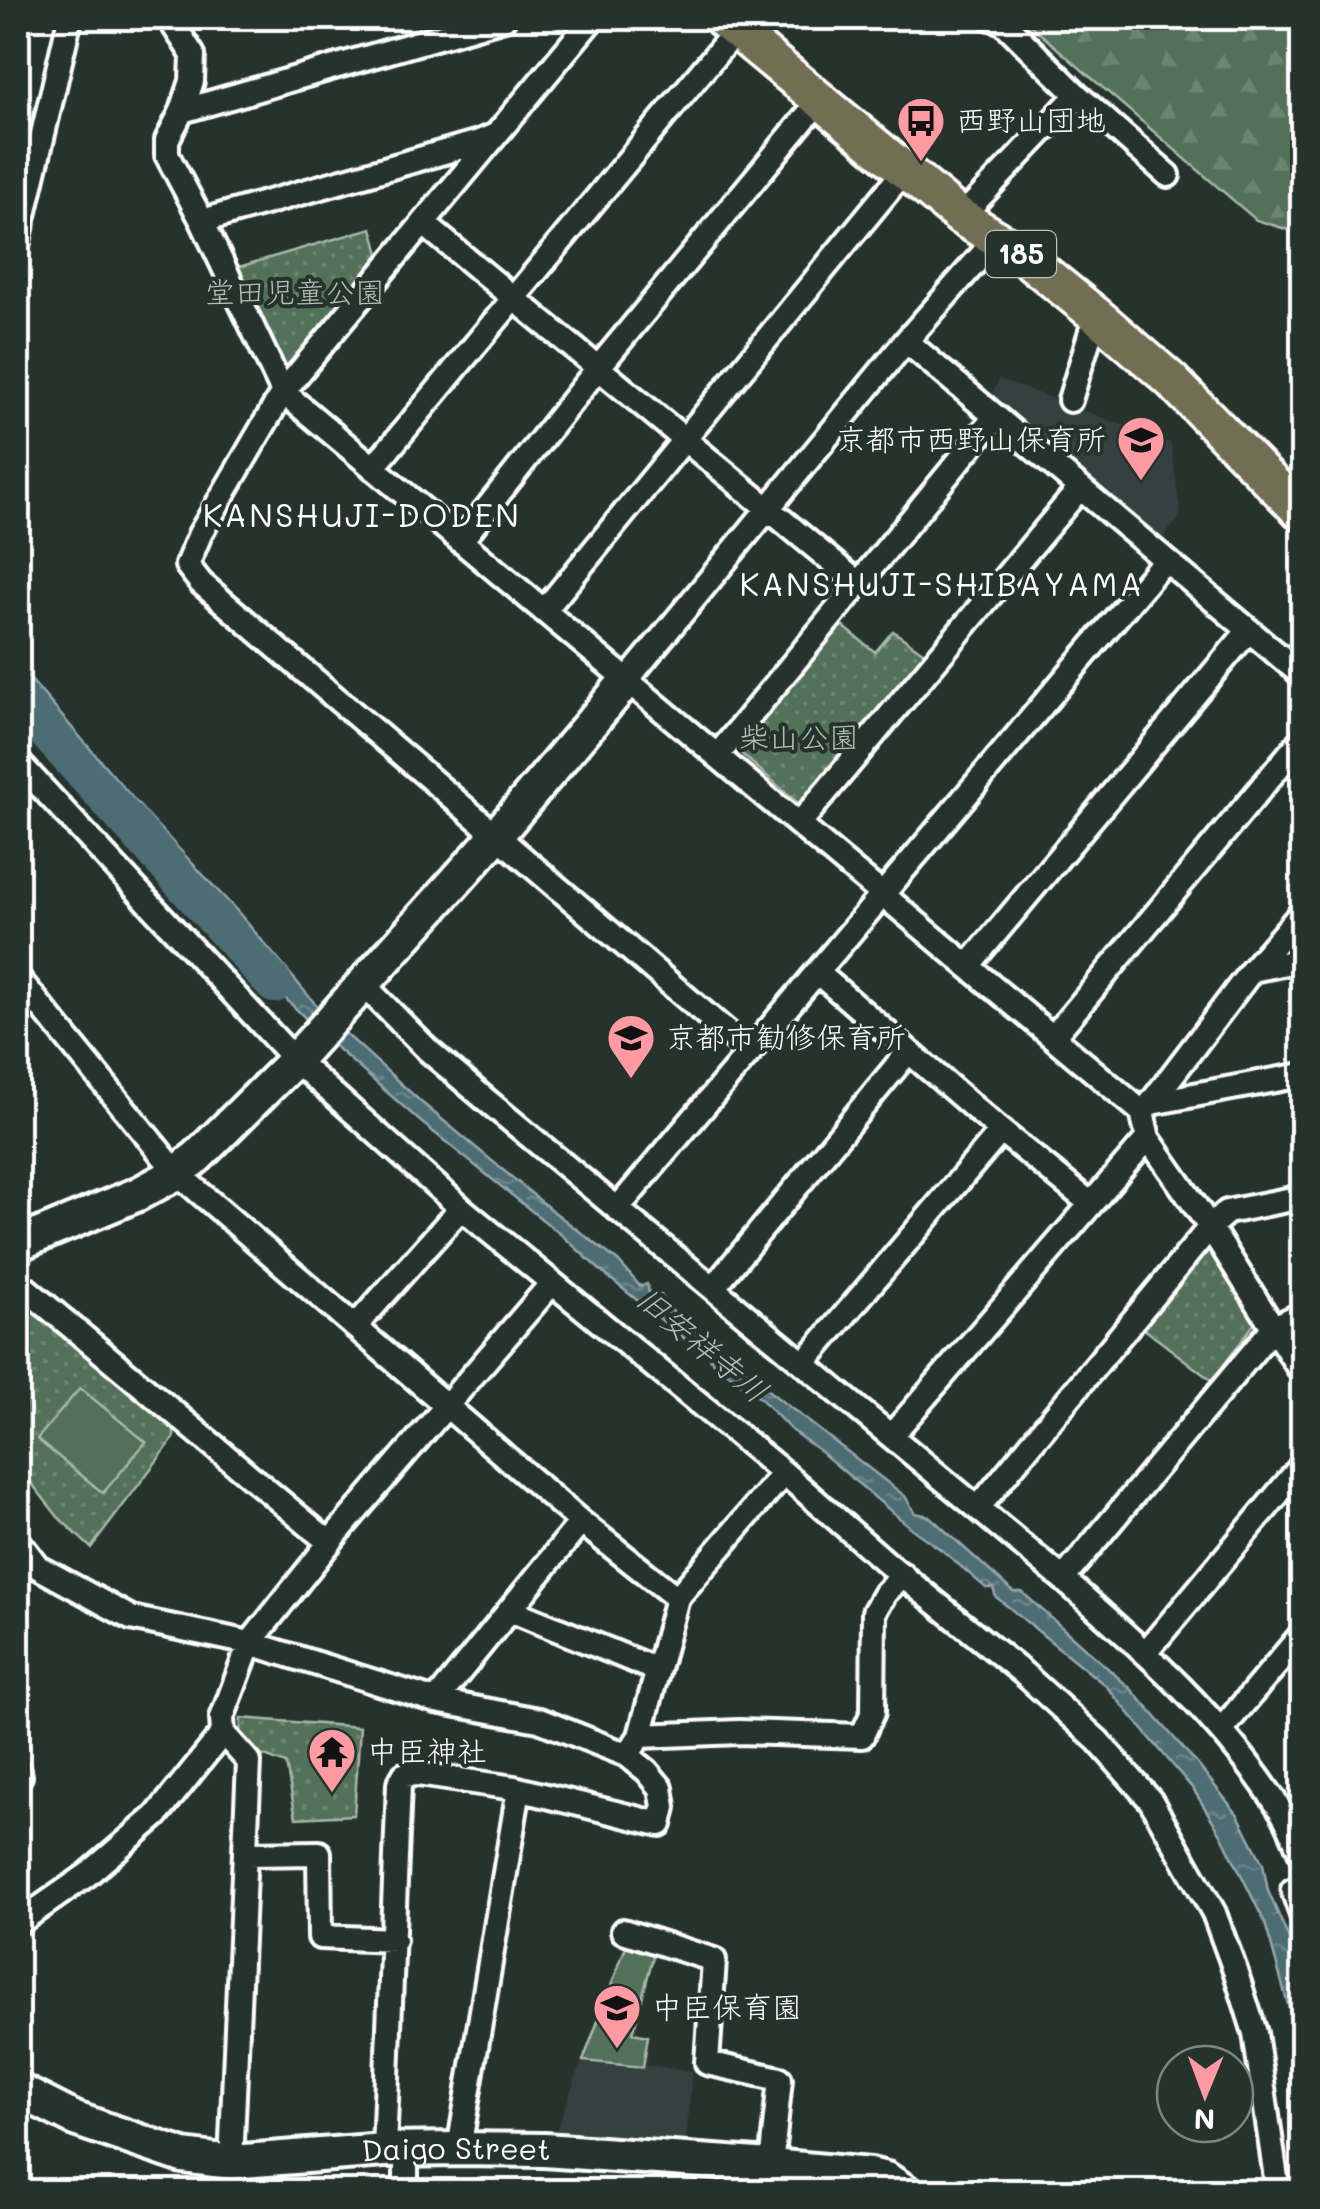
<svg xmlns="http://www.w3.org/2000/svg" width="1320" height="2209" font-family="Mali,'Klee One',sans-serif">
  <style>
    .built { fill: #344040 }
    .forest { fill: url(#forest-firs); stroke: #a8b8ac; stroke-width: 2.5 }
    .park { fill: url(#park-dots); stroke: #a8b8ac; stroke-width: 2.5 }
    .pitch { fill: #527058; stroke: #a8b8ac; stroke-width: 2.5 }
    .water { fill: url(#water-ripples); stroke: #95a7ac; stroke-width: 2.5 }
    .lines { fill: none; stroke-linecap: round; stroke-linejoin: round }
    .river { stroke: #4e6d74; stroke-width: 38 }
    .street-casing { stroke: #fff; stroke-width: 30 }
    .secondary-casing { stroke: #fff; stroke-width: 40 }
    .primary-casing { stroke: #fff; stroke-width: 42 }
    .street { stroke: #26332d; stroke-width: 22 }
    .secondary { stroke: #26332d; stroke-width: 32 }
    .primary { stroke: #726e52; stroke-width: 35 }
    .labels { text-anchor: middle; stroke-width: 8; stroke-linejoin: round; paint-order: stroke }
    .shield { fill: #26332d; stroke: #bec2c0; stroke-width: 2.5 }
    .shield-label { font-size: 28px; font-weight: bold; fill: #fff }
    .poi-label { font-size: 30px; fill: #fff; stroke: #26332d; text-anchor: start }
    .park-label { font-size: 30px; fill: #b1bfb4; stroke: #26332d }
    .street-label { font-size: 30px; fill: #fff; stroke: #26332d }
    .neighbourhood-label { font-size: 32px; letter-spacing: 2.5px; fill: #fff; stroke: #26332d }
    .water-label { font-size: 32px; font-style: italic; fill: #afbdc0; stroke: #26332d }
  </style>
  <defs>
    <pattern id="forest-firs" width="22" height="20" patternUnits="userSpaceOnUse" patternTransform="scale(2.5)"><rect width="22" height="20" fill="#527058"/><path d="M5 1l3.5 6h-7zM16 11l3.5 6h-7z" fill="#6c8571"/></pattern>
    <pattern id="park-dots" width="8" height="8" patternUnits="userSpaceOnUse" patternTransform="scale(2.5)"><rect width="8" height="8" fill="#527058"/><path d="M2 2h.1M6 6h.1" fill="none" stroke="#6c8571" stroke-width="1.8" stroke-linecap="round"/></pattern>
    <pattern id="water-ripples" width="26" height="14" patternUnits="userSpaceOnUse" patternTransform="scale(2.5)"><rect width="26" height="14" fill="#4e6d74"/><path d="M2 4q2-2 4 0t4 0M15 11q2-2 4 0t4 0" fill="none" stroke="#698389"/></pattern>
  </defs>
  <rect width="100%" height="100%" fill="#26332d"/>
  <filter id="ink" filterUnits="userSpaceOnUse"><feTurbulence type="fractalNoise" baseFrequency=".01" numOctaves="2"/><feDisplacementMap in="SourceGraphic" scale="20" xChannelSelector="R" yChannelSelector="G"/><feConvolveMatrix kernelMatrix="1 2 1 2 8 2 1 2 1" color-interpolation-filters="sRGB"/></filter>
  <g filter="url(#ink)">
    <path class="built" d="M999,379L1171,443L1181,517L1159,541L990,400Z
      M635,1941L656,1948L635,2032L650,2034L646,2065L692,2071L685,2151L554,2137L625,1945Z"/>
    <path class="forest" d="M1022,18H1302V234L1256,220Z"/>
    <path class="park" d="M372,228L379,254L291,364H282L235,268Z
      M838,622L875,652L893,631L927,655L806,802L798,803L736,749Z
      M1203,1250H1214L1257,1320L1212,1381L1143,1328Z
      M18,1300L174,1426V1438L91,1548L58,1517L18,1466Z
      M241,1718L360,1727L354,1815L296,1818L286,1764L259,1754L240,1738Z"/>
    <path class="pitch" d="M80,1388L146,1442L103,1493L37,1439Z
      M635,1943L655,1949L633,2033L648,2036L643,2067L583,2061L626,1946Z"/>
    <path class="water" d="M18,665L149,817L238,912L323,1013L421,1102L549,1208L618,1261L640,1286L647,1284L649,1293L661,1295C664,1307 677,1313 684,1323L690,1324L691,1330H700L702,1336L713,1340L714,1347L719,1354L733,1355L735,1364L749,1372L765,1388L905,1496L915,1513L929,1516L1013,1592H1022L1131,1689L1199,1766L1238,1815L1263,1864L1268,1891L1293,1948L1302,1989V2068L1294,2026L1265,1923L1221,1834L1193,1789L1106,1686L996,1597L993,1588H986L943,1551L912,1529L820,1451L791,1430L761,1399L711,1360L708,1353L701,1352L601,1271L564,1237L421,1122L332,1044L252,966L225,919L168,866L149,835L18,690Z"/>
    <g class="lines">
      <path class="river" d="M18,700L274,984"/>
      <g class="street-casing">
        <path id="street" d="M169,18L193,55L192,81L182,111L167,140V155L202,221L283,392L1142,1112L1148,1138L1210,1227L1302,1373
          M593,18L283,392L200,534L187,565L201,583L750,1052
          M991,18L1003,22L1077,95L1168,175
          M182,111L504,18
          M961,217L1077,95
          M202,221L479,142L493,136
          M423,223L858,583
          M18,241L70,18
          M906,341L1302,675
          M1070,400L1096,315
          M373,468L736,30
          M461,541L598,368L820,100
          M544,611L905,170
          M627,680L906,341L996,239
          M717,756L995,417
          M18,762L295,1060L461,1208L784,1473L888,1564L1023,1673L1098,1741L1151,1801L1214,1913L1235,1970L1255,2033L1278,2192
          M799,824L1080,488
          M968,966L1249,630
          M1252,970L1302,960
          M818,973L1001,1131L1090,1203
          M18,978L177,1173L581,1522L677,1598
          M363,984L429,1051L485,1099L1063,1579C1144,1650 1226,1722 1283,1814C1291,1827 1296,1842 1302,1856
          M1053,1037L1302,739
          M1151,1103L1302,1075
          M1142,1112L1151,1103L1252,970L1302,912
          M617,1209L1165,560
          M18,1282L330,1543
          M713,1288L908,1052
          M355,1327L461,1208
          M804,1363L1001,1131
          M891,1436L1148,1138
          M978,1508L1210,1227L1227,1212L1302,1197
          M18,1541L38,1567L131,1618L250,1643L436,1701L539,1720L627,1755L647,1771L661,1788L664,1807L660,1824L514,1788L418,1774L404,1775L399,1784L384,2150
          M1063,1579L1274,1327L1302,1314
          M510,1610L657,1670
          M1146,1652L1302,1465
          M436,1701L581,1522
          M1222,1729L1302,1634
          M640,1736L740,1732L862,1736L873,1712L874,1612L885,1593L903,1575
          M632,1748L640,1736L677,1598L784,1473
          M18,1771L20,1776L18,1777
          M246,1854L319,1853L320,1937L394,1940
          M1293,1890L1302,1915
          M18,1923L87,1875L156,1816L223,1733
          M623,1931L714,1960L707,2063L780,2079L771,2166
          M459,2149L519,1789
          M231,2162L249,1762L223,1733L222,1718L250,1643L339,1531L552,1283
          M406,2192V2150"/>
      </g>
      <g class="secondary-casing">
        <g id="secondary">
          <path d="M18,1244L138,1194L177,1173L198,1156L295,1060L496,836L627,680"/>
          <path id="s1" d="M18,2090L75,2119L183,2156L231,2162L384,2150L459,2149L544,2150L771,2166L870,2175L886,2179L906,2192"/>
        </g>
      </g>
      <g class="primary-casing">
        <path id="primary" d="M721,18L961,217L1017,251L1096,315L1171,380L1302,513"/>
      </g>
      <use href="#street" class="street"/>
      <use href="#secondary" class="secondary"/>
      <use href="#primary" class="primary"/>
    </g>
  </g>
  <defs>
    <g id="bus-pin" transform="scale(2.5)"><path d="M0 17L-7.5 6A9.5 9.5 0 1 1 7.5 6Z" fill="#ff9aa2" stroke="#26332d"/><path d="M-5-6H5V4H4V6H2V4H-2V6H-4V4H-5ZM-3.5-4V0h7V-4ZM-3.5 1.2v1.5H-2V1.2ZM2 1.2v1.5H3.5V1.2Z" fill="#111"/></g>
    <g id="school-pin" transform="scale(2.5)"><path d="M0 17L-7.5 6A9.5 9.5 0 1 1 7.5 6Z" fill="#ff9aa2" stroke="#26332d"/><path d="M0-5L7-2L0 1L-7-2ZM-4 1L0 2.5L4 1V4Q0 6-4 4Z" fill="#111"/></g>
    <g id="temple-pin" transform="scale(2.5)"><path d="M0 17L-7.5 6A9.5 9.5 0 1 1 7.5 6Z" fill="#ff9aa2" stroke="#26332d"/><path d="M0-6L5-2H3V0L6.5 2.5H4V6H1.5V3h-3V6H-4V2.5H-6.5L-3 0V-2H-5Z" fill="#111"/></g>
  </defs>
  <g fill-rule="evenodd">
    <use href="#bus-pin" x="921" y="121"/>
    <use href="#school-pin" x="1141" y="440"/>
    <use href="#school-pin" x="631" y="1038"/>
    <use href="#temple-pin" x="332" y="1752"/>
    <use href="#school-pin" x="617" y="2008"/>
  </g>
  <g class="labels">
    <rect class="shield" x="986" y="231" width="70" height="46" rx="8"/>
    <g class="shield-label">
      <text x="1021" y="264">185</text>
    </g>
    <g class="poi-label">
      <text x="956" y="131">西野山団地</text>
      <text x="1106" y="450" text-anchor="end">京都市西野山保育所</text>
      <text x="666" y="1048">京都市勧修保育所</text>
      <text x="367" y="1762">中臣神社</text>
      <text x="652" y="2018">中臣保育園</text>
    </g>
    <g class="park-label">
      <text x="295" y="303">堂田児童公園</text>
      <text x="799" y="748">柴山公園</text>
    </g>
    <g class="street-label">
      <text dy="10" stroke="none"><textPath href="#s1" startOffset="452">Daigo Street</textPath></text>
    </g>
    <g class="neighbourhood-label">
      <text x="362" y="527">KANSHUJI-DODEN</text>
      <text x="942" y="596">KANSHUJI-SHIBAYAMA</text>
    </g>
    <g class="water-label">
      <text transform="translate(702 1345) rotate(40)" y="11">旧安祥寺川</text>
    </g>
  </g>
  <rect width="1320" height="2209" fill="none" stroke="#26332d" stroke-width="60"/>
  <rect x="30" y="30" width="1260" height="2149" fill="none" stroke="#fff" stroke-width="4" filter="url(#ink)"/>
  <g transform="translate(1205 2094) rotate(181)"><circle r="48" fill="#26332d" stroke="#7d8581" stroke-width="2.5"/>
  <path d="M0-8L18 38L0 25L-18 38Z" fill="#ff9aa2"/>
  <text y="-15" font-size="28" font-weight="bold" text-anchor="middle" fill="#ffffff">N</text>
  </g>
</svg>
